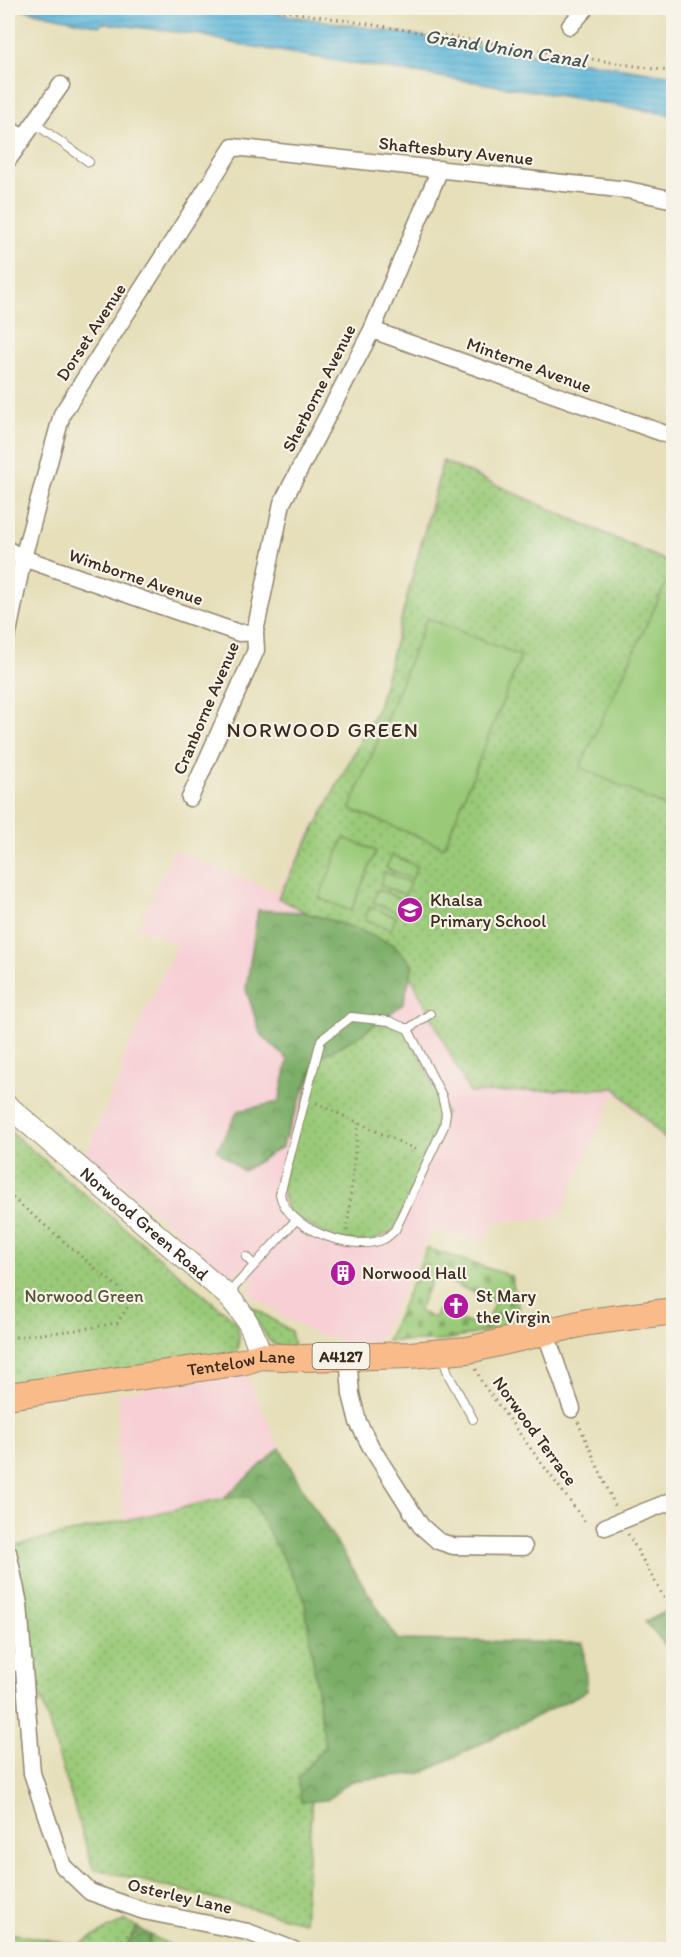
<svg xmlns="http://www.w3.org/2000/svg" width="681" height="1957" font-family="Itim,sans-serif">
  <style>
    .built { fill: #f7cfd5 }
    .grass { fill: url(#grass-dots); stroke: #6a7a4b; stroke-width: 1.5 }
    .forest { fill: url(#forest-crowns); stroke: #5b6c43; stroke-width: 1.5 }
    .cemetery { fill: url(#cemetery-stones); stroke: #6a7a4b; stroke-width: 1.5; fill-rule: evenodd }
    .pitch { fill: #9aca78; stroke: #6a7a4b; stroke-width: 1.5 }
    .water { fill: url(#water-rules); stroke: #4d727e; stroke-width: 1.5 }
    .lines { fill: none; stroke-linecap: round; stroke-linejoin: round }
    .service-casing { stroke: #90846c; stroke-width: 10 }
    .minor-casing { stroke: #90846c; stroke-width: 19 }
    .tertiary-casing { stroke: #90846c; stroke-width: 23 }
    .primary-casing { stroke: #90846c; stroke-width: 28 }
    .path { stroke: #90846c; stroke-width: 3; stroke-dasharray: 1.5 4.5; stroke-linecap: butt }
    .service { stroke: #fff; stroke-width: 8 }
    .minor { stroke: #fff; stroke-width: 16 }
    .tertiary { stroke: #fff; stroke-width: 21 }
    .primary { stroke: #fabb8b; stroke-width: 26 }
    .labels { text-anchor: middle; stroke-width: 4.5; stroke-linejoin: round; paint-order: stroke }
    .shield { fill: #f7f3e8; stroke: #73665b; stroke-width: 1.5 }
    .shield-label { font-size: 16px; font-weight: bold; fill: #3b2a1e }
    .street-label { font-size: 18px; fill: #3b2a1e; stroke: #f7f3e8 }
    .poi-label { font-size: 18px; fill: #3b2a1e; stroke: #f7f3e8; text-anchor: start }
    .park-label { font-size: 18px; fill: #535234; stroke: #f7f3e8 }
    .water-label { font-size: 20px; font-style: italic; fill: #465557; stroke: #f7f3e8 }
    .quarter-label { font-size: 21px; letter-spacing: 1.5px; fill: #3b2a1e; stroke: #f7f3e8 }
  </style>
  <defs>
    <pattern id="grass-dots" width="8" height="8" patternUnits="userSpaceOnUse" patternTransform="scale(1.5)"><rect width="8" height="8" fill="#9aca78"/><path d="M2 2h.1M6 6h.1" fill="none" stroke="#7fa462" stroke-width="1.8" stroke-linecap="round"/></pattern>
    <pattern id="forest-crowns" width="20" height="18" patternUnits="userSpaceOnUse" patternTransform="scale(1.5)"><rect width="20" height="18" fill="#7bae68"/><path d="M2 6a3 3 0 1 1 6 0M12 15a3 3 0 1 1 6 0" fill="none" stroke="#668e55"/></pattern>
    <pattern id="cemetery-stones" width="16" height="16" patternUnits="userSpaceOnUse" patternTransform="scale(1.5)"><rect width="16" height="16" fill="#9aca78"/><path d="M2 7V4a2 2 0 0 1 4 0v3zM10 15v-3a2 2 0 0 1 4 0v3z" fill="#7fa462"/></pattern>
    <pattern id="water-rules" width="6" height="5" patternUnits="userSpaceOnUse" patternTransform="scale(1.5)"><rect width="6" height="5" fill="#5fb9dd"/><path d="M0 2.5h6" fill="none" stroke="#5097b3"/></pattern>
  </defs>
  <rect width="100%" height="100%" fill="#f7f3e8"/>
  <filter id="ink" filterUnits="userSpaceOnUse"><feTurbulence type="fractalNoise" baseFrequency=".0167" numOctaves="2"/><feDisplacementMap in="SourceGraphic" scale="12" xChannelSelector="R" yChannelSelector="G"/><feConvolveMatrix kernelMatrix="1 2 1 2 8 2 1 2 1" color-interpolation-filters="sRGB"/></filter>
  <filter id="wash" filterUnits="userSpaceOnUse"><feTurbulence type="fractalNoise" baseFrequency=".008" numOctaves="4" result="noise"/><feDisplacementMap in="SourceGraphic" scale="24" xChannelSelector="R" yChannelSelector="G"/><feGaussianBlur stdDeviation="1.35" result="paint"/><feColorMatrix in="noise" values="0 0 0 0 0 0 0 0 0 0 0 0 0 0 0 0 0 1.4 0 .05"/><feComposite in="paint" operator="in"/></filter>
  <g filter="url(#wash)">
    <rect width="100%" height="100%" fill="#e6dfba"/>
    <path class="built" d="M441,458L673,562V1149L615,1093L559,1218L495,1221L485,1240L431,1231L379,1341L345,1342L313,1333L281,1315L251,1294L249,1288L254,1282L241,1268L233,1275L224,1272L86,1153L123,1070L120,1066L177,944L138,928L174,850L277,892L376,712Z
      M246,1374L280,1448L224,1498L124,1521L117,1449L119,1393Z"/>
    <path class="grass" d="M443,461L673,564V1147L615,1088L470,1093L403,961L278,898L378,707Z
      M351,1017L408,1029L446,1113L395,1230L370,1242L332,1239L287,1212L281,1184L321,1040Z
      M8,1130L235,1321L239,1334L238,1348L230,1355L8,1388Z
      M246,1303L291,1331L294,1348L276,1346L269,1340Z
      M250,1496L396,1763L312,1798L304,1922L93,1868L31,1665L12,1546L224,1498Z
      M125,1920L137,1927L125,1949H8V1933L78,1945Z
      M150,1935L178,1949L149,1950Z"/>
    <path class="forest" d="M258,910L304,912L352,927L394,945L413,965L403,1004L359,1036L316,1059L282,1147L243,1171L217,1150L238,1111L279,1102L288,1060L260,1033L246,989Z
      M280,1448L302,1488L398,1640L583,1643L587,1691L422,1773L351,1781L327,1800L301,1802L298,1778L325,1746L304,1597L250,1497L224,1498Z
      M673,1608V1654L645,1622Z
      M137,1927L150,1935L149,1949H125Z"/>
    <path class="cemetery" d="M427,1248L511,1276L522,1324L441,1341H387ZM434,1275L495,1302L483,1329L438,1310L434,1318L418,1311Z"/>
    <path class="pitch" d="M667,581L674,584L673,810L580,767Z
      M427,618L521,656L444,847L350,809Z
      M344,838L376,851L351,911L319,898Z
      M392,855L417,866L412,879L386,868Z
      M385,872L410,883L405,895L380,885Z
      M378,889L403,900L398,913L373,902Z
      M370,907L396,917L391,930L365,919Z"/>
    <path class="water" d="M15,8H243L673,76V115L527,90L343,62L232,43L202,35L103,23L99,26Z"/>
  </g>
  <g filter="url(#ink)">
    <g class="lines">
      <g class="service-casing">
        <path id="service" d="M34,123L89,162
          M408,1029L389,1021L351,1017L321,1040L280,1194C286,1229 353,1253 384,1239C388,1237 392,1233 395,1230L444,1126L446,1113L442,1096L408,1029L430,1014
          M246,1257L254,1265
          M227,1295L296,1220
          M442,1355L449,1376L473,1419"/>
      </g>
      <g class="minor-casing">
        <path id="minor" d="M570,26L586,8
          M8,128L23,139
          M8,160L61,85
          M372,330L674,437
          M8,550L23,558L239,633L255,632
          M8,633L23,558L62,414L233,147L628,190L674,200
          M190,798L256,650L255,632L282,503L372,330L440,169
          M545,1331L572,1409
          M348,1356L351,1394L358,1422L371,1447L421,1526L438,1541L453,1546L524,1547
          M605,1527L674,1500
          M8,1552L19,1604L32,1773L63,1866L90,1892L144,1911L248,1932L294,1950
          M8,1663L24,1662"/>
      </g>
      <g class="tertiary-casing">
        <g id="tertiary">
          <path id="s1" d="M8,1106L227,1295C245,1314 254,1331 261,1356"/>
        </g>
      </g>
      <g class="primary-casing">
        <g id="primary">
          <path id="s2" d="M8,1396L242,1362L261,1356L304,1358L410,1355L468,1350L588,1322L674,1311"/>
        </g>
      </g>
      <path class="path" d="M266,8L674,72
        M316,1103L419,1151
        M8,1194L120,1289L129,1305L117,1323L76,1330L8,1338
        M347,1231L358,1123
        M476,1369L482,1383L586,1523
        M578,1422L615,1506
        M628,1534L674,1615
        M113,1948L135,1929L138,1924
        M133,1950L135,1929"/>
      <use href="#service" class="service"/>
      <use href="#minor" class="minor"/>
      <use href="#tertiary" class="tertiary"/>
      <use href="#primary" class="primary"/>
    </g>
  </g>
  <defs>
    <g id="school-disc" transform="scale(1.35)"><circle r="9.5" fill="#b5179e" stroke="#f7f3e8"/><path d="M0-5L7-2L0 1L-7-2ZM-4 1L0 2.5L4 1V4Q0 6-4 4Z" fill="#fff"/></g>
    <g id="building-disc" transform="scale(1.35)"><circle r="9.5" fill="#b5179e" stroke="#f7f3e8"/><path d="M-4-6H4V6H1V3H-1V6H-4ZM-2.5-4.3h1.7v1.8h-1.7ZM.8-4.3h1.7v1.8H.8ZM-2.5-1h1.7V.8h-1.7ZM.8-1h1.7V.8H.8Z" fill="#fff"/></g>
    <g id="church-disc" transform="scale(1.35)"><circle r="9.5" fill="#b5179e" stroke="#f7f3e8"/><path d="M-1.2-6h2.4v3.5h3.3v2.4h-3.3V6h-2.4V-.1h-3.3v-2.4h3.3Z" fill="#fff"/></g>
  </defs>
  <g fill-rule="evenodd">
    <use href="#school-disc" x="410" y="910"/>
    <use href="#building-disc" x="343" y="1273"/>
    <use href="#church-disc" x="456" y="1306"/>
  </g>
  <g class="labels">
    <rect class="shield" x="312.5" y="1343" width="57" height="26" rx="4.5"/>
    <g class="shield-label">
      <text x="341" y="1362">A4127</text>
    </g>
    <g class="street-label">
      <text transform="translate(456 151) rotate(6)" y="6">Shaftesbury Avenue</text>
      <text transform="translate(91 332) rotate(-57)" y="6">Dorset Avenue</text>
      <text transform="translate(529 365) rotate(20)" y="6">Minterne Avenue</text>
      <text transform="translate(319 388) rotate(-63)" y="6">Sherborne Avenue</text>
      <text transform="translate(136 577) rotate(19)" y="6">Wimborne Avenue</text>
      <text transform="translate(206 708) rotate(-67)" y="6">Cranborne Avenue</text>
      <text dy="6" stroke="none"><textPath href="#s1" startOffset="180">Norwood Green Road</textPath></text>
      <text dy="6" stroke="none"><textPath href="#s2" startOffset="236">Tentelow Lane</textPath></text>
      <text transform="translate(535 1431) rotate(54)" y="6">Norwood Terrace</text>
      <text transform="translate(180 1896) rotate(13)" y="6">Osterley Lane</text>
    </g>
    <g class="poi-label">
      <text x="430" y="906">Khalsa<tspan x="430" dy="21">Primary School</tspan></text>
      <text x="362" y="1279">Norwood Hall</text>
      <text x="476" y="1302">St Mary<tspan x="476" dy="21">the Virgin</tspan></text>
    </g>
    <g class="park-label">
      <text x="84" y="1302">Norwood Green</text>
    </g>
    <g class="water-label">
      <text transform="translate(506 48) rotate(9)" y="7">Grand Union Canal</text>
    </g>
    <g class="quarter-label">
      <text x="323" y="737">NORWOOD GREEN</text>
    </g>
  </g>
  <rect width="681" height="1957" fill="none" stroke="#f7f3e8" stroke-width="30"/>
</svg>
